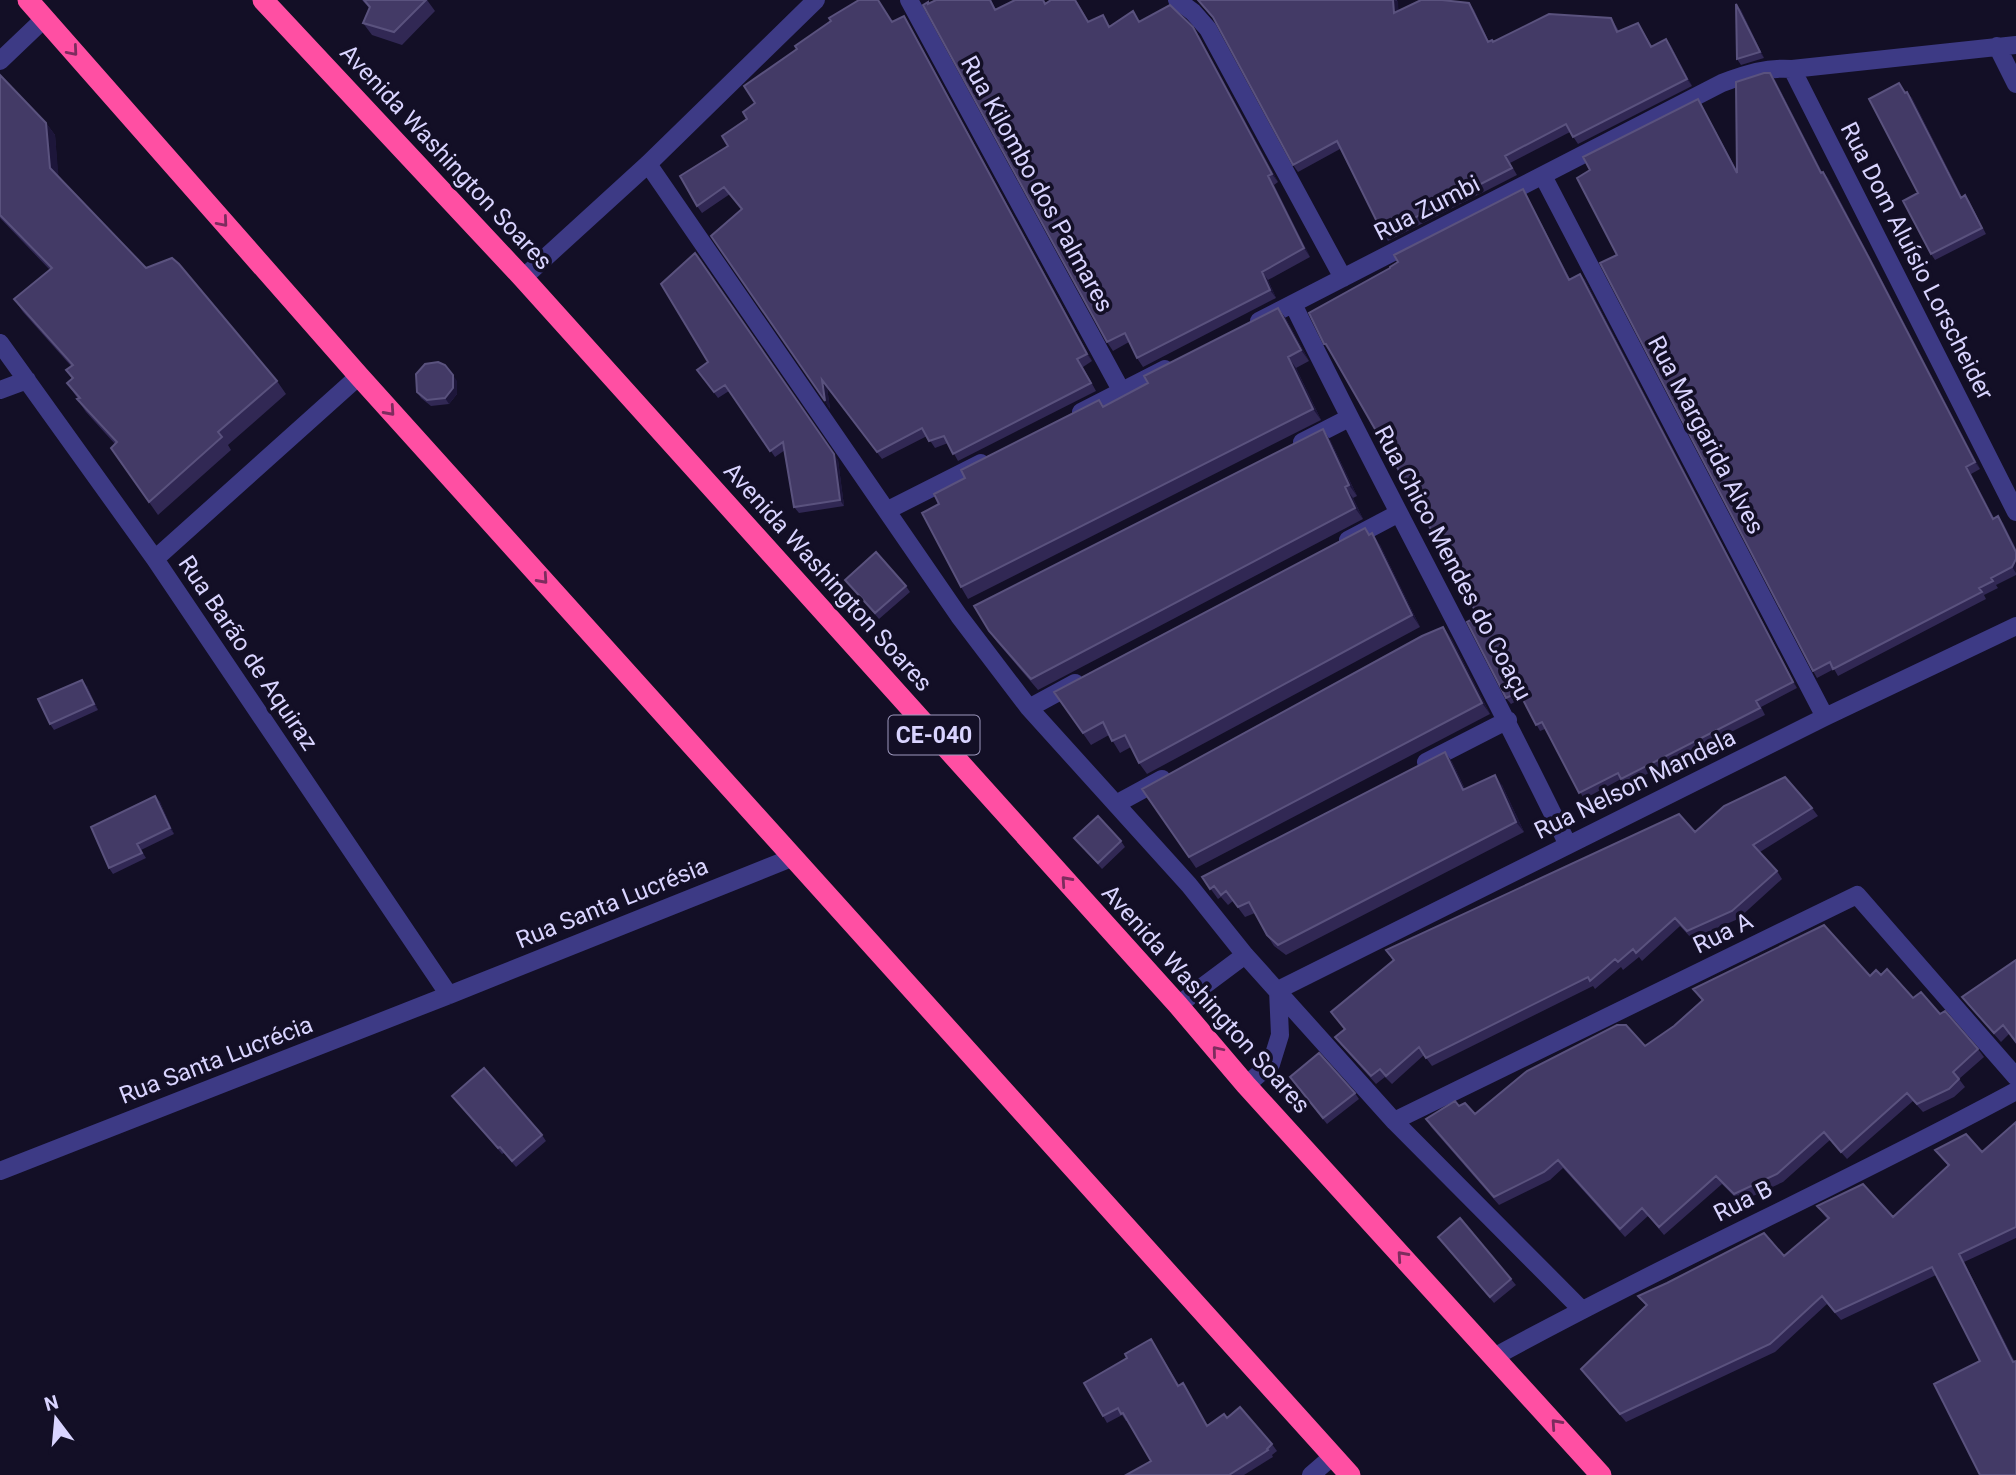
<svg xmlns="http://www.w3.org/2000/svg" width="2016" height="1475" font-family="Roboto,sans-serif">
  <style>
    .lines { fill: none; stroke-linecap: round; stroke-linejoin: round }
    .lane { stroke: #3d3a85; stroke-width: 18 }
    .street { stroke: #3d3a85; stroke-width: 18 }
    .highway { stroke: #ff4fa3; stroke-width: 21 }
    .wall { fill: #312854 }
    .shaded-wall { fill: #1d163a }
    .building { fill: #433a66; stroke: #5a527e; stroke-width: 2 }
    .oneway { stroke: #7d2c5e }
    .labels { text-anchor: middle; stroke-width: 7; stroke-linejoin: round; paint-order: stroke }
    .shield { fill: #130f26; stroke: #9e99be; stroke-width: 2 }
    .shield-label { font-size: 23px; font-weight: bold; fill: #d9d4ff }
    .street-label { font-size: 24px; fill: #d9d4ff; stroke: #130f26 }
  </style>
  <rect width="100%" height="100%" fill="#130f26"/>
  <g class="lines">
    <path class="lane" d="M0,61L44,19"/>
    <path class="street" d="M909,0L1122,392
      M1177,0L1193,12L1208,29L1343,278
      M1997,46L2016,84
      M1792,69L2016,512
      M648,164L959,616L1029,708L1189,885L1245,955L1394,1121L1581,1309
      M1543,176L1825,717
      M523,278L648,164L816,0
      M1293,304C1382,486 1480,663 1568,845
      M1259,321L1722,83C1746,74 1767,67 1792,69L2016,45
      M0,343L155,559L449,995
      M0,390L27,380
      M1081,412L1165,369
      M1302,442L1349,418
      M888,510L981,463
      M1348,540L1399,513
      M155,559L359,376
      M1029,708L1075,683
      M1426,762L1508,720
      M1116,804L1162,779
      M1178,1005L1245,955
      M1246,1085L1271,1064L1280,1035L1278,990L1825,717L2016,626
      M1394,1121L1857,895L2016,1077
      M0,1171L449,995L794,857
      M1494,1357C1666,1263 1844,1184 2016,1091
      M1311,1475L1333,1456"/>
    <path class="highway" d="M28,0L359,376L1350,1475
      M263,0L523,278L1178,1005L1246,1085L1601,1475"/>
  </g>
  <path class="wall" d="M362,0H427L435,11L402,45L372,35L363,23L370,9Z
    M936,0H991L996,10L1015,0H1044L1046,3L1051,0H1076L1089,22L1110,26L1140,21L1199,36L1278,182L1274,185L1310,257L1268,280L1276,298L1143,367L1137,358L1129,342L1113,351L1107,342L929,4Z
    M1197,0H1397L1398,11L1469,3L1474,10L1489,42L1611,18L1619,31L1638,23L1652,46L1666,39L1671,46L1692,86L1578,144L1570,132L1510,163L1517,175L1388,241L1383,234L1340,149L1298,172L1293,165L1215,21Z
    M1736,4L1741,10L1764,58L1741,65L1737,59Z
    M892,22L909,24L1092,361L1083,367L1096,391L958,461L948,443L935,448L927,436L882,459L827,387L830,409L825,401L741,209L730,194L702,213L697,206L728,146L747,119L755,103L797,49Z
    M0,75L46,123L55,135L58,177L146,268L277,381L286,394L228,445L231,450L158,515L111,448L115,444L86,412L77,399H78L67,383L72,379L66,370L71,366L23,312L14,299L50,270L0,218Z
    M1775,80L1822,172H1823L1828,178L1874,265L1980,469L1971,474L1994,518L2003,523L2016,549V575L1996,585L1998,588L1984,595L1986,599L1838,676L1834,669L1817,678L1813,671L1617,255L1590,170L1698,99L1702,106L1737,171Z
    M1899,83L1906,93L1907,92L1912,98L1962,197L1969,201L1986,234L1935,260L1931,254L1918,193Z
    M1523,189L1527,196L1570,279L1580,274L1585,280L1797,688L1761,707L1765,715L1625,785L1621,779L1584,799L1545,729L1540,731L1522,698L1511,704L1506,698L1478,616L1398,469L1330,350L1329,351L1324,344L1390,268Z
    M1278,308L1286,319L1309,361L1296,368L1321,420L968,599L961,587L939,504L965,478L1099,400L1104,406L1148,383Z
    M708,362L838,460L844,506L799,513L794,507L785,450L775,457L729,391L718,398L697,370Z
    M457,381V394L449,404L431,406L421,398L417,392Z
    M1330,440L1357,496L1353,498L1363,519L1038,690L997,642L989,631Z
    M1370,535L1380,545L1420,627L1147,774L1139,763L1131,747L1120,753L1109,735L1091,745L1054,692Z
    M845,580L906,586L910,592L879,619Z
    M1443,627L1451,638L1490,714L1196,868L1142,789Z
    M87,686L98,710L54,730L50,724Z
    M1445,752L1452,762L1465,789L1502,785L1524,832L1286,955L1274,946L1267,935L1255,913L1245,917L1233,901L1228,905L1221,897L1218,899L1202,877Z
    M155,796L160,802L174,834L141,850L146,858L113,874L109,868Z
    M1812,808L1818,816L1760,852L1777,871L1782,879L1738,919L1692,939L1680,926L1642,961L1639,957L1623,970L1621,967L1595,989L1593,986L1432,1066L1424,1055L1392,1084L1385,1077L1376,1084L1341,1045L1335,1037L1344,1029L1331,1012L1393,961L1386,950L1695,832Z
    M1074,838L1121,841L1125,847L1102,869Z
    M2016,960L2009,1034L2001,1042L1969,1006L1962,997Z
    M1881,975L1913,998L1940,1014L1978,1049L1984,1057L1959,1079L1965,1087L1954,1097L1923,1112L1913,1101L1847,1159L1830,1140L1783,1182L1740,1202L1722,1184L1664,1235L1648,1216L1625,1237L1563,1168L1550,1180L1499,1205L1431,1127L1426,1119L1459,1106L1475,1114L1645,1046L1674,1026L1702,1001L1693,989Z
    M1294,1083L1355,1093L1359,1099L1327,1124Z
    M452,1096L542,1135L546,1141L516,1167L504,1153L502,1154Z
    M2016,1122V1238L1964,1262L2015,1362L2016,1475L1980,1361L1936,1275L1841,1320L1827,1304L1775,1352L1626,1422L1587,1377L1581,1369L1646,1306L1638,1296L1784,1256L1827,1219L1817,1206L1893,1217L1948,1166L1935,1150L1982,1152Z
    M1438,1237L1511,1279L1516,1285L1494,1303Z
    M1151,1339L1179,1385L1183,1383L1207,1425L1227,1418L1272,1444L1277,1451L1272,1455L1273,1457L1244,1475H1126L1151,1461L1128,1421H1126L1122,1415L1107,1423L1103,1416L1127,1358Z"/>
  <path class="shaded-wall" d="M1393,0L1398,1L1399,20L1394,13Z
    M1469,3L1474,10L1492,49L1488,42Z
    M1736,4L1741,10L1764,58L1760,52Z
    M904,16L909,24L1092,361L1087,354Z
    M1193,27L1199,36L1278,182L1272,174Z
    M1666,39L1671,46L1692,86L1687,79Z
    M1770,73L1775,80L1826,180L1821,173Z
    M1907,92L1912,98L1965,204L1961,198Z
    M1698,99L1702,106L1742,180L1737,173Z
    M46,123L55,135L59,181L50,168Z
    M1823,172L1828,178L1874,265L1980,469L1975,462Z
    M1268,176L1274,185L1310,257L1304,248Z
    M1523,189L1527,196L1573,286L1569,280Z
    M695,253L838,460L844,506L840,500Z
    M1262,272L1268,280L1276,298L1270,290Z
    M1580,274L1585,280L1797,688L1793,682Z
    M1278,308L1286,319L1309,361L1301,350Z
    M1288,357L1296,368L1321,420L1313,409Z
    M453,375L457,381V394L449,404L445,398Z
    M822,380L827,387L830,409L825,401Z
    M1323,429L1330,440L1357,496L1349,485Z
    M1966,467L1971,474L1998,526L1993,519Z
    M1345,487L1353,498L1363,519L1355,508Z
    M1998,516L2003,523L2016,549V552Z
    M1372,533L1380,545L1420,627L1412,615Z
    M2016,559V573L2012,567Z
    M1443,627L1451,638L1490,714L1482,703Z
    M82,680L87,686L98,710L94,704Z
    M1445,752L1452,762L1470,800L1463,790Z
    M1495,775L1502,785L1524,832L1516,822Z
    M155,796L160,802L174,834L170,828Z
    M1959,1254L1964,1262L2016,1364L2013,1362Z"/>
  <path class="building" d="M364,0H426L394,32L363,23L370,7Z
    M859,0H878L892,22L904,16L1087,354L1077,359L1091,383L953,454L944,436L929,441L922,428L877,452L822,380L825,401L711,236L742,209L724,187L697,206L680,176L728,146L722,136L747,119L743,112L755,103L744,86L797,49L795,46L831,21L829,18Z
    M936,0H990L995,10L1015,0H1043L1045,4L1051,0H1075L1088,22L1103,15L1109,27L1133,11L1139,22L1170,5L1193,27L1272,174L1268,176L1304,248L1262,272L1270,290L1137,358L1125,333L1107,342L923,5L928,2V4Z
    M1198,0H1393L1394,13L1421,0H1442L1469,3L1488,42L1492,40L1493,42L1549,14L1611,18L1617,32L1638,23L1651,47L1666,39L1687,79L1573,137L1566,124L1505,156L1512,168L1383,234L1337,141L1293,165L1213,17Z
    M1736,4L1760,52L1737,59Z
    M1764,73H1770L1821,173L1823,172L1869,258L1975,462L1966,467L1993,519L1998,516L2016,552V559L2012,567L1991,578L1993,581L1979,588L1982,592L1833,669L1830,662L1813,671L1600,263L1617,255L1577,178L1590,170L1583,157L1698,99L1737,173L1736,82Z
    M0,75L46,123L50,168L146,268L172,258L179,264L277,381L218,432L222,437L149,502L111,448L117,442L77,399L80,398L67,383L73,378L66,370L73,365L14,299L52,268L0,215Z
    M1899,83L1905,93L1907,92L1961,198L1965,195L1982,228L1931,254L1903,201L1918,193L1869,99Z
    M1523,189L1569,280L1580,274L1793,682L1756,701L1760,708L1621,779L1618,773L1579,793L1542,722L1536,725L1519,692L1506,698L1467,622L1478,616L1398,469L1326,344H1324L1309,313L1390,268V267L1398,262L1394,255Z
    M695,253L834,454L840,500L794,507L783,442L770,451L725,385L714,392L697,370L708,362L661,284Z
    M1278,308L1301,350L1288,357L1313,409L961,587L922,513L939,504L934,494L965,478L961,470L1099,400L1103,407L1148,383L1144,376Z
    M438,362L445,365L453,375V388L445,398L427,400L417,392L416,374L425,364Z
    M1323,429L1349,485L1345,487L1355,508L1031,679L989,631L974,606Z
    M1365,528L1369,535L1372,533L1412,615L1139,763L1125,735L1112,741L1103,722L1083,733L1054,692Z
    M876,552L906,586L875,613L845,580Z
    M1443,627L1482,703L1189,857L1142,789L1422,636Z
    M82,680L94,704L50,724L38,699Z
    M1445,752L1463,790L1495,775L1516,822L1278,945L1267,935L1249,902L1238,907L1226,891L1221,895L1214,886L1210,889L1202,877Z
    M1785,777L1812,808L1753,845L1777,871L1732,911L1687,931L1675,918L1636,953L1633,949L1618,962L1615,959L1590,981L1588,977L1426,1058L1419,1047L1386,1076L1380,1069L1371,1076L1335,1037L1345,1029L1331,1012L1394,960L1386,950L1679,814L1695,832L1724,806Z
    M155,796L170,828L137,844L142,853L109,868L91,827Z
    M1098,816L1121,841L1098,863L1074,838Z
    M1824,925L1870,976L1876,970L1881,975L1887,969L1913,998L1921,992L1940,1014L1945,1011L1978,1049L1953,1072L1959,1079L1949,1089L1917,1104L1907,1093L1841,1152L1824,1132L1777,1174L1734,1194L1716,1176L1659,1227L1642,1208L1620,1229L1558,1160L1544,1172L1494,1197L1426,1119L1455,1101L1459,1106L1465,1103L1475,1114L1527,1071L1617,1025H1626L1645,1046L1674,1026L1703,1000L1693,989Z
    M2016,960V1042L2003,1025L1994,1033L1962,997Z
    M1319,1053L1355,1093L1323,1118L1290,1077Z
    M484,1068L542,1135L512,1161L500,1147L498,1148L452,1096Z
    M2016,1122V1227L1959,1254L2013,1362L2016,1361V1475H1980L1934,1384L1980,1361L1932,1267L1835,1312L1822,1296L1770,1344L1620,1414L1581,1369L1647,1305L1638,1296L1667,1283L1764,1233L1784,1256L1829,1218L1817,1206L1863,1184L1893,1217L1949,1165L1935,1150L1966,1134L1982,1152Z
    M1460,1218L1511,1279L1490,1297L1438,1237Z
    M1151,1339L1178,1386L1183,1383L1207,1426L1224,1414L1227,1418L1240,1407L1272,1444L1267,1449L1268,1450L1229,1475H1126L1151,1461L1123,1413L1121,1414L1118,1408L1103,1416L1084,1383L1127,1358L1125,1354Z"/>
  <defs><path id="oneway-chevron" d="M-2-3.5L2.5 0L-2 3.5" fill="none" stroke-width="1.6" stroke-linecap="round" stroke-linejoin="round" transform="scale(1.75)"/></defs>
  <g class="oneway">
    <use href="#oneway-chevron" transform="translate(73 51) rotate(49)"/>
    <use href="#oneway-chevron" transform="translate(223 222) rotate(49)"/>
    <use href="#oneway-chevron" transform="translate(390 411) rotate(48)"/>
    <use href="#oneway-chevron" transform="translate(543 579) rotate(48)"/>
    <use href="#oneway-chevron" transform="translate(1066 881) rotate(-132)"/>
    <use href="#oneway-chevron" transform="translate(1217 1051) rotate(-130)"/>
    <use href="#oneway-chevron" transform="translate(1402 1256) rotate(-132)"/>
    <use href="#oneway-chevron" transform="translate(1556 1424) rotate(-132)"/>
  </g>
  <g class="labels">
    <rect class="shield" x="888.5" y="715.5" width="91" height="39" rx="5"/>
    <g class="shield-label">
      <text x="934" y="743">CE-040</text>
    </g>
    <g class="street-label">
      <text transform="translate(446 157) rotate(47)" y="8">Avenida Washington Soares</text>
      <text transform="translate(1037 184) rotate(61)" y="8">Rua Kilombo dos Palmares</text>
      <text transform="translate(1427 208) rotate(-27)" y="8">Rua Zumbi</text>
      <text transform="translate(1917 261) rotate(63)" y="8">Rua Dom Aluísio Lorscheider</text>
      <text transform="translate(1706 435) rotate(62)" y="8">Rua Margarida Alves</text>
      <text transform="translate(1453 563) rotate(62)" y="8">Rua Chico Mendes do Coaçu</text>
      <text transform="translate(828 577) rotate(48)" y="8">Avenida Washington Soares</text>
      <text transform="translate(248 653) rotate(56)" y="8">Rua Barão de Aquiraz</text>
      <text transform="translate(1635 784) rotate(-26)" y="8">Rua Nelson Mandela</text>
      <text transform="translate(612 903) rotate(-22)" y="8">Rua Santa Lucrésia</text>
      <text transform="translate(1723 933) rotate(-26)" y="8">Rua A</text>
      <text transform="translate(1206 999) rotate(48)" y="8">Avenida Washington Soares</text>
      <text transform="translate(216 1060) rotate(-21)" y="8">Rua Santa Lucrécia</text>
      <text transform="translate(1743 1201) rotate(-27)" y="8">Rua B</text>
    </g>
  </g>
  <g transform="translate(56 1419) rotate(344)" stroke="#130f26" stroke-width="5" paint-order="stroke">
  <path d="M0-5L12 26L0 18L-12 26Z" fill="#d9d4ff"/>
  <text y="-10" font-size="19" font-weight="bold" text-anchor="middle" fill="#d9d4ff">N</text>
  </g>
</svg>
